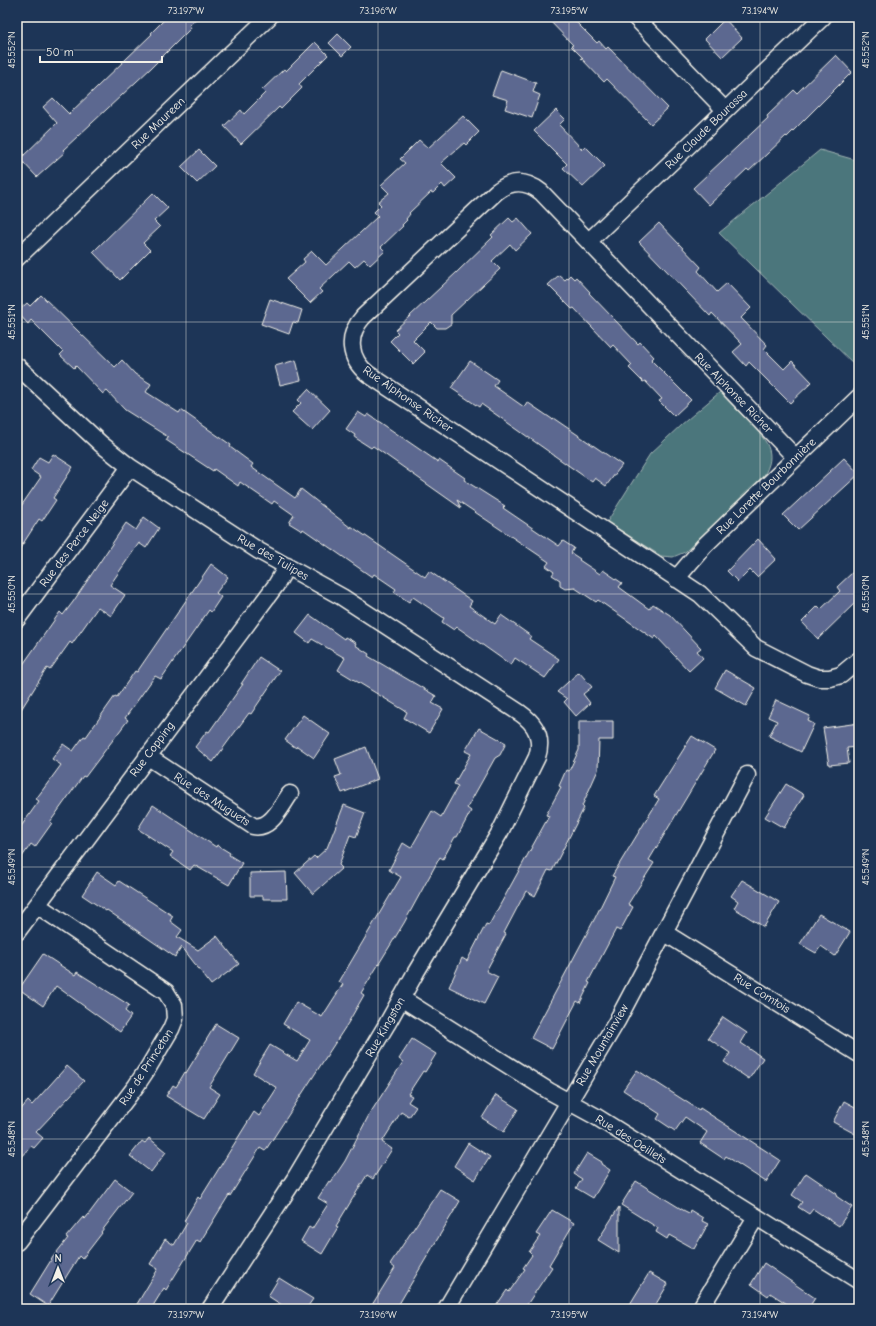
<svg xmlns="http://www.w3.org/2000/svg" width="876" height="1326" font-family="'Comic Neue',sans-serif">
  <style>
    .green { fill: #4c767b; stroke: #a0b4b2 }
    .building { fill: #5c6890; stroke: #f4f1e8 }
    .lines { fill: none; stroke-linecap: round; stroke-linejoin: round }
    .street-casing { stroke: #f4f1e8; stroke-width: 19 }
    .street { stroke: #1d3557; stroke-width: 16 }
    .ticks { fill: none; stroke: #f4f1e8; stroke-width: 1; stroke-opacity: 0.45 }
    .labels { text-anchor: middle; stroke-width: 3.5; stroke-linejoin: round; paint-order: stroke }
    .street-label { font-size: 12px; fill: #f4f1e8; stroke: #1d3557 }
    .neatline { fill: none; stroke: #f4f1e8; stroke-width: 1.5 }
    .ticks-label { font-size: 10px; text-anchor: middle; fill: #f4f1e8 }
  </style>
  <rect width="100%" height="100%" fill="#1d3557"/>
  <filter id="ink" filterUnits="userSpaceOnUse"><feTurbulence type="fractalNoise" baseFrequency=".025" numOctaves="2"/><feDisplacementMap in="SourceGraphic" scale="8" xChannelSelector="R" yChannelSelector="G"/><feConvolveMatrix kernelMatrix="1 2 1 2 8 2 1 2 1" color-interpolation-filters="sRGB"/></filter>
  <g filter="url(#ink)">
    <path class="green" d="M820,150L859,161V369L719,233Z
      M720,392C729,402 739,412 748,421C765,439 779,452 763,477L685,552L673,557L661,556L607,522L650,454L681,425Z"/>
    <path class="building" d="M167,17H198L189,25L191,28L151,68L63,150L65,152L37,177L20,159L57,123L43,107L53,98L69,114L152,34L151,33Z
      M546,17H571L597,43L599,41L606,49L608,47L668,108L651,124L607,79L604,82L581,58H583L571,46L573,45Z
      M725,19L742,38L722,57L705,39Z
      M338,34L351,47L342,56L329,43Z
      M315,42L328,55L299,84L302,88L281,109L279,107L241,144L224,126L241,110L244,114L265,93L262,90L284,69L286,71Z
      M836,55L852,72L787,137L786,136L749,171L747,169L709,205L693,188L768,118L767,116L794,90L797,93Z
      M501,70L536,83L533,92L540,95L532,118L505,109L508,100L492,95Z
      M556,110L565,119L559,125L582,149L585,146L605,166L583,187L563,168L567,164L534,131Z
      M463,116L479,132L466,145L464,143L441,163L456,178L445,188L442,184L433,193L431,192L409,213L410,214L406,219L407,220L402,225L403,226L381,247L385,251L370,265L364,259L355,267L349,261L319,289L322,292L310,303L286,279L305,262L303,259L312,251L326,265L378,216L374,212L381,205L378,202L389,193L381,185L405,163L400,159L419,140L428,148Z
      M199,150L215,166L197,183L181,167Z
      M153,193L168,208L154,221L160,227L143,243L150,250L120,280L93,252Z
      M509,218L513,222L518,218L532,234L515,250L510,244L492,261L500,269L451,315V324L445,328H437L431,322L413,340L425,352L413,364L390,341L398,333L395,330L457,272L493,237L491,235Z
      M659,223L701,267L698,271L717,292L727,283L751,308L741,318L767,345L764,349L784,369L792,361L812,382L790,403L749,362L746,366L733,352L742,344L712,313L710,316L639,242Z
      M559,275L565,280L570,275L574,279L576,277L590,292L589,293L638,344L640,342L654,357L651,360L691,400L674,416L659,401L662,399L645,381L643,382L629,368L632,365L613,345L611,347L574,308L572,309L548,285Z
      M41,295L115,367L122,360L135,374L151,384L146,392L179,413L181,410L231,445L230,447L253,464L251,467L295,498L301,489L351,528V526L425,577L429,571L472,601L469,606L495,624L501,615L531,636L529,639L559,659L545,678L515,658L511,665L457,627L454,630L442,622L444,618L413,597L409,602L394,592L396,589L374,574L372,577L303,529L302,531L289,523L294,515L274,501L272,504L240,482L238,486L214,469L213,471L166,440L168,437L125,410L107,391L103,394L76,366L74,368L60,355L63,352L31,320L28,324L17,312L27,303L30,306Z
      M270,299L302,310L298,323L293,322L289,334L261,324Z
      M296,360L301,380L280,385L275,366Z
      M470,361L498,380L494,386L524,407L527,402L552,419L553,418L622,465L606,486L595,478L592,482L481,404L479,407L451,388Z
      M308,389L330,410L312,430L292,412L301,403L298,400Z
      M358,412L366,417L368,414L438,462L439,460L465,478L464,480L505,506L503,508L559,546L563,541L574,548L571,553L580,559L579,560L600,574L603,570L622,583L619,587L649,609L653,604L670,615L701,648L697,651L703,658L689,671L656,636L654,639L598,600L596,602L575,588L565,589L560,586V580L552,575L554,572L546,566L549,562L457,500L461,508L373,446L371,448L354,437L355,435L346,429Z
      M53,454L73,467L53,498L56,500L42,521L39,519L17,553V512L41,477L31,470L39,457L48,462Z
      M844,458L859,474L798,530L783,515Z
      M144,517L159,528L146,548L139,543L110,585L125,595L111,616L98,607L72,644L70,642L50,670L47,668L17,716V673L60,612L63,615L73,602L126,523L136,530Z
      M758,539L776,559L757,577L750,570L738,582L727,571Z
      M211,564L228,577L216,593L221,597L211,612L209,610L161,679L155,676L125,718L128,720L85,777L83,776L50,822L52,823L35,847L31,844L17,864V832L39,801L36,799L61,765L52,759L63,744L73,751L84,736L86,737L115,696L117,697L135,671L137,672Z
      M853,572L859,579V599L818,639L802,622L818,606L821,609L840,591L837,587Z
      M310,615L344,639L345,637L356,643L355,645L369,654L368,656L436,696L432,703L443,709L429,733L404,718L407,712L338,670L345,658L312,639L309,643L296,633Z
      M259,657L280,671L251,714L249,713L213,762L195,747L207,731L209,732L243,684H241Z
      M725,670L756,688L746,706L715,688Z
      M579,672L592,687L583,694L590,703L576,716L564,702L567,699L557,692Z
      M776,700L810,716L808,721L814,724L801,752L769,736L777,721L768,717Z
      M303,715L330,734L314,758L297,746L296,748L285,740Z
      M579,721H613V740H599L598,770L582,806L584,808L552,871L548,870L535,896L526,891L504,933L506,934L486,971L498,977L484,1004L449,987L462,958L467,961L486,924L489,925L549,816L546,815L561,787L559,786L566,770L569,771L579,750Z
      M859,723V747L847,748L849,763L829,765L823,728Z
      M479,728L506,743L500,755L495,758L467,808L471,811L457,837H455L443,859L440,857L404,923L361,993L364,995L348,1023L265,1151L260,1148L230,1196L229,1195L200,1242L197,1240L166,1290L164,1288L151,1309H134L158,1269L150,1264L165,1239L174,1245L187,1223L184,1221L198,1197L200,1199L254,1112L259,1116L277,1088L253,1073L270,1045L297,1061L310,1040L283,1024L296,1002L322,1017L343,984L339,982L401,877L389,870L403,843L411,848L432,811L441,817L458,786L454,784L471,754L465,751Z
      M692,736L715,750L649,860L654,863L628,904L633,907L620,931L616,929L588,982L590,983L580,1003L577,1001L552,1049L531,1038L595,918L615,877L612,876L659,799L654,796Z
      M366,747L378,779L342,793L335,777L341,775L335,759Z
      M786,784L804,795L784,828L765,817Z
      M153,805L216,847L217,845L230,853L229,855L242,863L229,885L194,865L190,870L170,856L173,852L138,829Z
      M344,805L365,813L356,837L350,835L339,865L342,868L313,894L295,873L314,856L316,858L327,848Z
      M97,872L116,885L119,881L173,916L170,921L182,930L177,937L198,950L217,936L239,964L211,985L182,947L175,957L107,910L106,911L82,895Z
      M286,872L287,899H263V896H250V873Z
      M742,880L779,902L764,927L734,908L738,901L731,896Z
      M819,914L850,932L835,956L821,946L816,953L800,944Z
      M43,954L75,975L77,972L129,1005L125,1011L131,1016L120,1032L56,986L43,1006L19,989Z
      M723,1017L747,1033L741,1043L763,1058L749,1079L724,1062L730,1053L708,1038Z
      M216,1024L239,1038L209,1087L220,1094L204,1119L166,1096L173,1085L176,1087L185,1072L186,1073Z
      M412,1039L436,1054L425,1072L423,1071L408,1094L412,1096L408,1102L416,1107L409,1117L401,1112L382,1142L392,1149L373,1179L367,1175L336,1226L338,1227L322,1254L301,1241L309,1227L312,1229L328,1204L318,1198L329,1181L331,1182L345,1161L369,1115L403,1062L399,1059Z
      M67,1066L84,1081L36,1132L43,1138L34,1148L31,1146L17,1161V1114L28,1101L32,1105Z
      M637,1070L699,1110L700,1108L780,1160L766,1182L726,1156L724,1159L700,1143L707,1132L685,1117L675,1131L657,1119L660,1114L623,1090Z
      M496,1095L518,1109L504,1132L482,1118Z
      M844,1101L859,1109V1136L833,1122Z
      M149,1138L166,1152L151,1172L130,1156L142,1141L145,1143Z
      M468,1143L490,1157L475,1180L454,1166Z
      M587,1153L602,1162L601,1164L610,1170L593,1198L576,1188L582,1179L574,1174Z
      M806,1173L837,1194L836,1196L852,1207L839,1226L813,1209L809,1214L798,1207L802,1202L792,1195Z
      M115,1179L132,1192L101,1232L102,1233L82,1259L79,1256L48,1306L30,1294L53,1257L68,1238L66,1237L83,1217L85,1219Z
      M636,1181L683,1210L689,1213L690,1210L703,1218L702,1221L708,1224L694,1249L669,1235L667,1239L656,1232L658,1228L621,1205Z
      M440,1189L460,1201L396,1309H380L372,1305L395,1268L390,1264Z
      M619,1207V1253L598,1240Z
      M552,1210L574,1223L549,1265L552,1267L524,1309H494L507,1290L509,1292L525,1269L523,1268L532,1255L529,1252L540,1236L536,1234Z
      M764,1263L815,1298L808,1309H795L770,1293L768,1296L751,1284Z
      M649,1273L668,1284L653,1309H627Z
      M279,1278L313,1299L306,1309H288L268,1296Z"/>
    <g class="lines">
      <g class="street-casing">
        <path id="street" d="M635,17L725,110
          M589,241L823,17
          M17,258L269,17
          M17,366L101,444L130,467L259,551L342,597L520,713C536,724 543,738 537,757L500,832L416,972L387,1024L294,1180L210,1309
          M795,457L541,192C526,180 511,180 496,192L363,317C346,336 349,359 368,374L700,594L756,648L807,674L819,678H830L841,675L859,660
          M676,579L704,546L859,397
          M17,619L130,467
          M147,756L253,826C271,830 281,806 290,794
          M17,932L276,585L287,566
          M665,933L859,1054
          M401,998L549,1091L595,1116L859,1281
          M17,1242L136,1086L148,1068L171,1029L175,1019L174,1005L166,992L37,905
          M446,1309L617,1021L747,775
          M700,1309L756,1217"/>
      </g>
      <use href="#street" class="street"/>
    </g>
  </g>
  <path class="ticks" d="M186,17V1309M378,17V1309M569,17V1309M760,17V1309M17,50H859M17,322H859M17,594H859M17,867H859M17,1139H859"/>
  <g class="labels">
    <g class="street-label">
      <text transform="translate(158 123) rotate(-44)" y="4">Rue Maureen</text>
      <text transform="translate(706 129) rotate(-44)" y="4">Rue Claude Bourassa</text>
      <text transform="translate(734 393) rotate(46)" y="4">Rue Alphonse Richer</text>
      <text transform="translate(408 399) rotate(35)" y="4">Rue Alphonse Richer</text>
      <text transform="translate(766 486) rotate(-44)" y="4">Rue Lorette Bourbonnière</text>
      <text transform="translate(74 543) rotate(-53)" y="4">Rue des Perce Neige</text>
      <text transform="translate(273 557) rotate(30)" y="4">Rue des Tulipes</text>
      <text transform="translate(152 749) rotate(-53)" y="4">Rue Copping</text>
      <text transform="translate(212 799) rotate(33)" y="4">Rue des Muguets</text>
      <text transform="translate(762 993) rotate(32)" y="4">Rue Comtois</text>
      <text transform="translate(385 1027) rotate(-60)" y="4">Rue Kingston</text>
      <text transform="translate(602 1045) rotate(-60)" y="4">Rue Mountainview</text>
      <text transform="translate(146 1067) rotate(-57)" y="4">Rue de Princeton</text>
      <text transform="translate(631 1139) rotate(32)" y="4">Rue des Oeillets</text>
    </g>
  </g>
  <rect width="876" height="1326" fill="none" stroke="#1d3557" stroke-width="44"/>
  <g transform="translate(58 1268)" stroke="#1d3557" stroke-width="3" paint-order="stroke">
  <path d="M0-3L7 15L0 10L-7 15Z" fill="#f4f1e8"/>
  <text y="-6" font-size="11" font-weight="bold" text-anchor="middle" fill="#f4f1e8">N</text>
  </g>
  <path d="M40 56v6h122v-6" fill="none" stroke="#f4f1e8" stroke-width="2"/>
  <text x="46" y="56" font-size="12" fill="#f4f1e8" stroke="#1d3557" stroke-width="3" paint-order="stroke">50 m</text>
  <rect x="22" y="22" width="832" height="1282" class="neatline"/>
  <g class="ticks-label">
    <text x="186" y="14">73.197°W</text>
    <text x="378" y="14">73.196°W</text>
    <text x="569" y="14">73.195°W</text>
    <text x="760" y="14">73.194°W</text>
    <text transform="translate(11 50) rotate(-90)" y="4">45.552°N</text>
    <text transform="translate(865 50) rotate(-90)" y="4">45.552°N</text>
    <text transform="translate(11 322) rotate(-90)" y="4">45.551°N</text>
    <text transform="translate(865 322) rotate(-90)" y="4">45.551°N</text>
    <text transform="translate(11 594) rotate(-90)" y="4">45.550°N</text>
    <text transform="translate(865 594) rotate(-90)" y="4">45.550°N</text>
    <text transform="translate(11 867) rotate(-90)" y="4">45.549°N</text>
    <text transform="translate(865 867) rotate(-90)" y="4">45.549°N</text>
    <text transform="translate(11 1139) rotate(-90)" y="4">45.548°N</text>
    <text transform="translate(865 1139) rotate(-90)" y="4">45.548°N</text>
    <text x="186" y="1318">73.197°W</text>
    <text x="378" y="1318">73.196°W</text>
    <text x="569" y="1318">73.195°W</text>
    <text x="760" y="1318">73.194°W</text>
  </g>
</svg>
